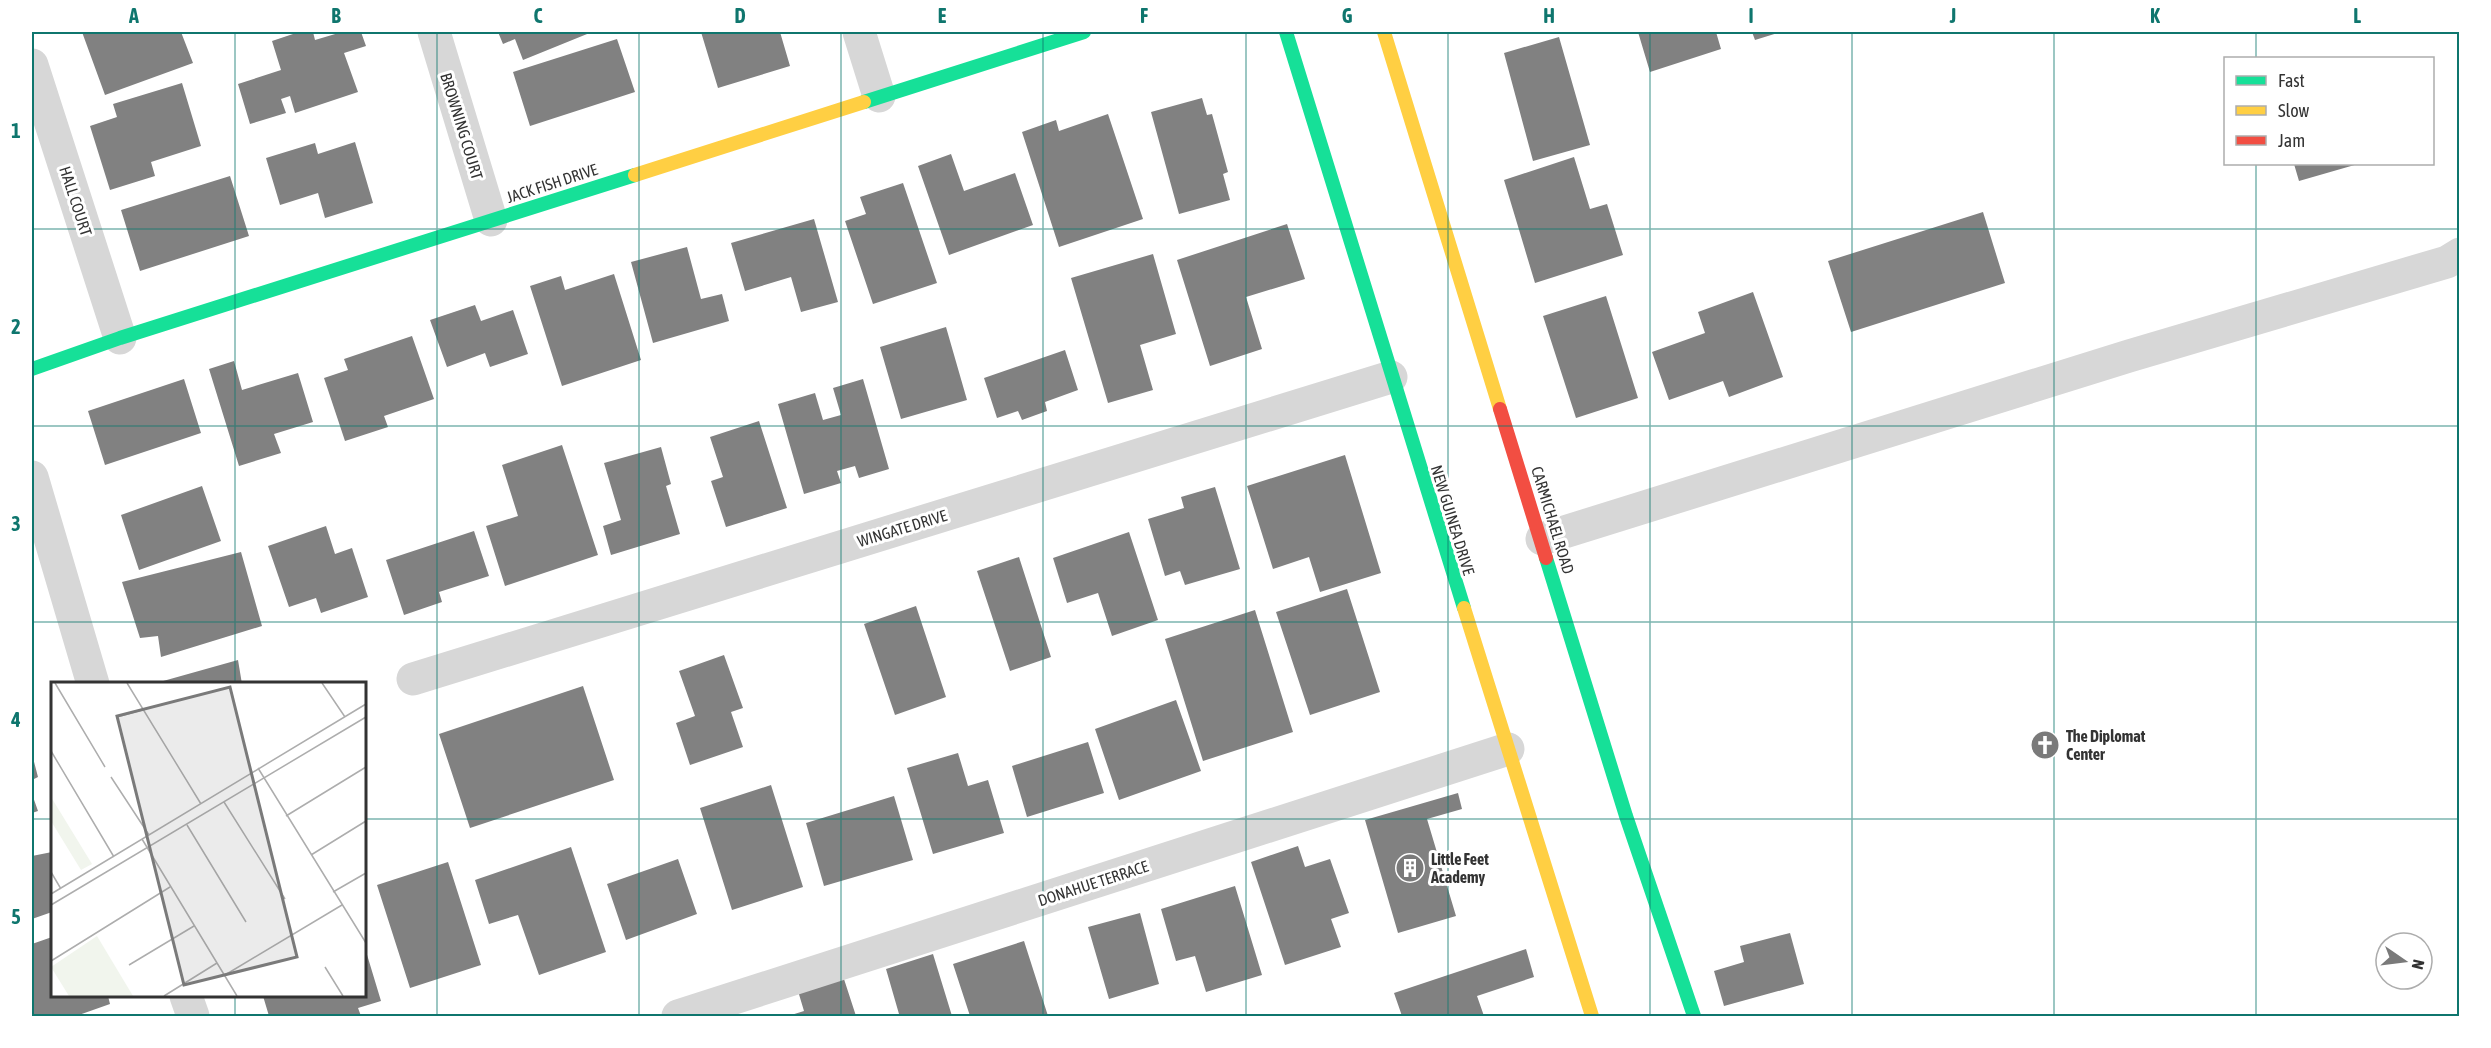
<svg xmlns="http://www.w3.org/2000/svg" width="2491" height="1048" font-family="'Asap Condensed',sans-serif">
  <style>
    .building { fill: #818181 }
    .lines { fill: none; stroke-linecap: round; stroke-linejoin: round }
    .street { stroke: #d7d7d7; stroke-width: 33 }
    .fast { stroke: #16e098; stroke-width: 14 }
    .slow { stroke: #ffcf43; stroke-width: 14 }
    .jam { stroke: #f24e42; stroke-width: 14 }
    .grid { fill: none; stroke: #0f766e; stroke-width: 1.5; stroke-opacity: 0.55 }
    .labels { text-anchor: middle; stroke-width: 6; stroke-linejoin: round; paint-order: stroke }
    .street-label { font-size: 16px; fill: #333; stroke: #fff }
    .poi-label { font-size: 16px; font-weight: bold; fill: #333; stroke: #fff; text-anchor: start }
    .inset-road { fill: none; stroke: #adadad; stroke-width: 1.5 }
    .view { fill: #7a7a7a; fill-opacity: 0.15; stroke: #7a7a7a; stroke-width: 3 }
    .inset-edge { fill: none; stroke: #333; stroke-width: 3 }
    .neatline { fill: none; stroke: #0f766e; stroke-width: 2 }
    .grid-label { font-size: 20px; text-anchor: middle; font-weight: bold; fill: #0f766e }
  </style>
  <rect width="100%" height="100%" fill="#fff"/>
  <path class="building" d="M82,32H181L193,63L105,95Z
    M299,32H313L315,40L342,32H361L366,46L344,53L358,92L295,113L290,96L281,99L286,113L250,124L238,84L281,70L272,41Z
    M498,32H592L523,60L515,39L503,44Z
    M701,32H780L790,66L718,88Z
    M1638,32H1716L1721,49L1650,72Z
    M1752,32H1781L1755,40Z
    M1559,37L1590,145L1533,161L1504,53Z
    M617,39L635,92L530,126L513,72Z
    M182,83L201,146L151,162L155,176L110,190L90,126L117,117L113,104Z
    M1202,98L1207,115L1212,114L1228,172L1223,174L1230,200L1179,214L1151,112Z
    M1108,114L1143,219L1059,247L1022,132L1056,120L1059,131Z
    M355,142L373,203L325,218L318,193L280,205L266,158L315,143L318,154Z
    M951,154L964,191L1015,173L1033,225L949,255L918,166Z
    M1574,157L1590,209L1607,204L1623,255L1535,283L1504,180Z
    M2294,164H2358L2299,181Z
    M230,176L249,236L140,271L121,210Z
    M903,183L937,283L873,304L845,221L866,214L860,197Z
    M1983,212L2005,283L1851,332L1828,261Z
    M814,219L838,302L801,312L791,277L745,291L731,243Z
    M1287,224L1305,279L1246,297L1262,349L1210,366L1177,260Z
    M687,247L701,299L722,294L729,321L653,343L631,262Z
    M1153,254L1176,334L1140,345L1153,390L1108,403L1071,278Z
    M614,274L641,360L562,386L530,286L561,276L565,290Z
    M1753,292L1783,377L1729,397L1723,381L1669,400L1652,352L1705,333L1698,312Z
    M1606,296L1638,398L1576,418L1543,316Z
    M475,305L481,321L513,310L528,354L490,367L485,353L447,367L430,320Z
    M946,327L967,400L901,419L880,347Z
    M412,336L434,399L384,416L388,427L345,441L324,378L348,370L344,359Z
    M1065,350L1078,390L1045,402L1047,411L1022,420L1018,411L997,418L984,378Z
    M234,361L242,390L298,373L313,422L274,434L281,453L239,466L209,369Z
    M184,379L201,433L105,465L88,411Z
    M863,379L889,469L859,478L855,466L837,471L841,483L804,494L778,404L815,393L823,420L841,415L833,388Z
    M759,421L787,508L726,527L711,481L723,477L710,437Z
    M562,445L598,555L505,586L486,526L518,516L502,465Z
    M661,447L671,484L666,486L680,534L611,555L603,526L621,520L604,463Z
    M1345,455L1381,573L1320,592L1309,557L1273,569L1247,486Z
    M202,486L221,541L139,570L121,515Z
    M1215,487L1240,569L1185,585L1180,571L1165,576L1148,519L1184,508L1181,497Z
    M326,526L335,554L352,548L368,597L321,613L316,598L289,607L268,546Z
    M474,531L489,576L439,592L442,602L404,615L386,560Z
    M1129,532L1158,620L1112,636L1098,593L1067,603L1053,558Z
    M241,552L262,626L161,657L158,636L140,638L122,582Z
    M1019,557L1051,657L1010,671L977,571Z
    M1347,589L1380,692L1310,715L1276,612Z
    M916,606L946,697L895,715L864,624Z
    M1255,610L1293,732L1203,761L1165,639Z
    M724,655L743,708L731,712L743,747L690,765L676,723L695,716L679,671Z
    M238,660L242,684H156V683Z
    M583,686L614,780L470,828L439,734Z
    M1176,700L1201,771L1119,800L1095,729Z
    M1088,742L1104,793L1027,817L1012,766Z
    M958,753L968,786L988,780L1004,833L933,854L907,768Z
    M32,754L38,777L32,780Z
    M771,785L803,887L732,910L700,808Z
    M1458,793L1462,809L1427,819L1456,916L1398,933L1365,820Z
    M32,794L38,811L32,813Z
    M894,796L913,860L824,886L806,823Z
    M1298,846L1305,867L1330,859L1349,913L1331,919L1341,947L1285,965L1251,862Z
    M571,847L606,952L539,975L518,915L489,924L475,880Z
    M52,852V912L32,919V856Z
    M678,859L697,914L626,940L607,884Z
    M448,862L481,965L410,988L377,885Z
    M1235,886L1262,975L1206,992L1195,956L1176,961L1161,909Z
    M1140,913L1159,984L1109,999L1088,927Z
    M1790,933L1804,984L1724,1006L1714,971L1744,962L1740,946Z
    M52,937V996H108L110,1004L76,1016H32V944Z
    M1024,941L1048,1016H970L953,964Z
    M365,948L381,1001L358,1008L361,1016H269L263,996H364Z
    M1526,949L1534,977L1477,996L1484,1016H1402L1394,993Z
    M933,954L952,1016H891L899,1014L886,969Z
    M843,976L856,1016H788L804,1011L798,991Z"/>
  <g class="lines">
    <path class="street" d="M434,32L491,220
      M859,32L879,96
      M32,65L120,338
      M32,477L93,684
      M1542,539L2129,356L2447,262L2460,254
      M413,679L1391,377
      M186,996L193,1016
      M678,1016L1508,749"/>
    <path class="fast" d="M1286,32L1464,608
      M864,102L1084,32
      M32,369L120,338L635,175
      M1546,558L1626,816L1694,1016"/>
    <path class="slow" d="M1384,32L1500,409
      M635,175L864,102
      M1464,608L1592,1016"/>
    <path class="jam" d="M1500,409L1546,558"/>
  </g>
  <path class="grid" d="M235,32V684M437,32V1016M639,32V1016M841,32V1016M1043,32V1016M1246,32V1016M1448,32V1016M1650,32V1016M1852,32V1016M2054,32V1016M2256,32V58M2256,164V1016M32,229H2460M32,426H2460M32,622H2460M32,819H52M364,819H2460M235,996V1016"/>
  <defs>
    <g id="church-disc" transform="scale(1.5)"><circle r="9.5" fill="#7a7a7a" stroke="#fff"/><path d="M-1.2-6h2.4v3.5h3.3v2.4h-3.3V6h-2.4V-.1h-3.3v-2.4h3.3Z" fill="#fff"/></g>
    <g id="building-disc" transform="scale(1.5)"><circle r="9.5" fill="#7a7a7a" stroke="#fff"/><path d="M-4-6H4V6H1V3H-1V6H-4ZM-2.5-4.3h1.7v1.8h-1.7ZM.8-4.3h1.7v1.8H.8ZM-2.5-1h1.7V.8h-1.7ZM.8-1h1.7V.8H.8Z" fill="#fff"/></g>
  </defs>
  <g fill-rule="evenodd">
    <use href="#church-disc" x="2045" y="745"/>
    <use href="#building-disc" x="1410" y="868"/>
  </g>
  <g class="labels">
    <g class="street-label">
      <text transform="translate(462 126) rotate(73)" y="6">BROWNING COURT</text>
      <text transform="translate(552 183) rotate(-18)" y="6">JACK FISH DRIVE</text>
      <text transform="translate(76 201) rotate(72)" y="6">HALL COURT</text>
      <text transform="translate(1453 520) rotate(73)" y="6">NEW GUINEA DRIVE</text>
      <text transform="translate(1553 520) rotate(73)" y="6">CARMICHAEL ROAD</text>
      <text transform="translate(902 528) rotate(-17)" y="6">WINGATE DRIVE</text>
      <text transform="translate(1093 883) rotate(-18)" y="6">DONAHUE TERRACE</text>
    </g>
    <g class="poi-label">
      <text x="2066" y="742">The Diplomat<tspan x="2066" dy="18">Center</tspan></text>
      <text x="1431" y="865">Little Feet<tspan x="1431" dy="18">Academy</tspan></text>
    </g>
  </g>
  <g transform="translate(51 682)">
    <rect width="315" height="315" fill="#fff"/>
    <path d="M0,115L41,182L30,188L0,139ZM46,254L82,314H18L0,285Z" fill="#f1f5ed"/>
    <path class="inset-road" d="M4,1L54,85M76,1L150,122M271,1L294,35M66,35L91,28M0,69L63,175M207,86L315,261M60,95L98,153M173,120L234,217M235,134L315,85M136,143L195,240M91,157L186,314M260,173L315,139M0,190L10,207M282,210L315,191M0,212L315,22M0,223L315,35M0,279L119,205M78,283L143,244M274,285L292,314M174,293L291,223M113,314L166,281"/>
    <path class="view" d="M179,5L246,275L133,303L66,34Z"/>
    <rect width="315" height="315" class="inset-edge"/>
  </g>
  <rect width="2491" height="1048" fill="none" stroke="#ffffff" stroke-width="66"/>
  <rect x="2224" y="57" width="210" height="108" fill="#ffffff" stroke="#adadad" stroke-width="1.5"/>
  <rect x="2236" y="76" width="30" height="9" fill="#16e098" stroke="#adadad" stroke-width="1.5"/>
  <text x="2278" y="87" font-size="18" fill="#333333">Fast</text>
  <rect x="2236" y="106" width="30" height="9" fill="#ffcf43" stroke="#adadad" stroke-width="1.5"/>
  <text x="2278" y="117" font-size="18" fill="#333333">Slow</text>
  <rect x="2236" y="136" width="30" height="9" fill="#f24e42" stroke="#adadad" stroke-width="1.5"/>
  <text x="2278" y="147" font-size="18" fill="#333333">Jam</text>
  <g transform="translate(2404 961) rotate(104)"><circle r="28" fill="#ffffff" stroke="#adadad" stroke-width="1.5"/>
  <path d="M0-4.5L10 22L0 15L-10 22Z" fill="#7a7a7a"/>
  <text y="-9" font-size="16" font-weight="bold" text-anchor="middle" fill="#333333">N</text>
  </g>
  <rect x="33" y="33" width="2425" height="982" class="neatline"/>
  <g class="grid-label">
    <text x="134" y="23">A</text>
    <text x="336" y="23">B</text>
    <text x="538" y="23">C</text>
    <text x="740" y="23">D</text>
    <text x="942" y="23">E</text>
    <text x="1144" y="23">F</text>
    <text x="1347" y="23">G</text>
    <text x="1549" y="23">H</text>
    <text x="1751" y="23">I</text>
    <text x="1953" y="23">J</text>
    <text x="2155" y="23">K</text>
    <text x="2357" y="23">L</text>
    <text x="16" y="138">1</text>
    <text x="16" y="334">2</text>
    <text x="16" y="531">3</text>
    <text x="16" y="727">4</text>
    <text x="16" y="924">5</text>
  </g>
</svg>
